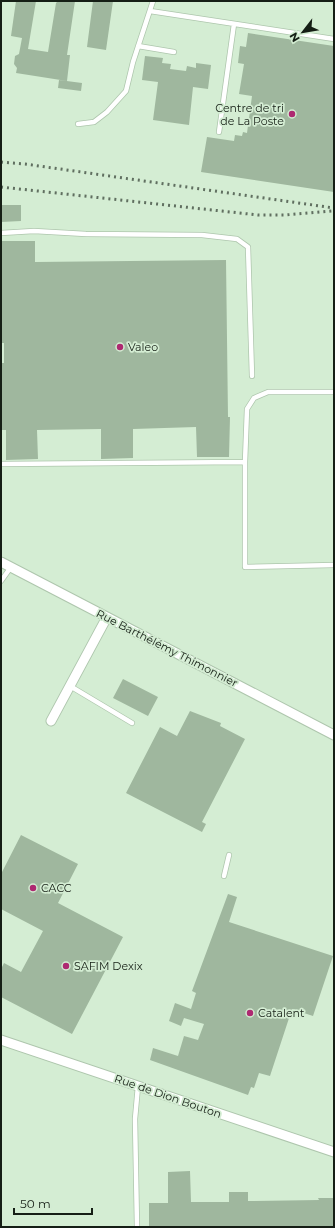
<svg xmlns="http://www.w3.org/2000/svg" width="335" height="1228" font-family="Montserrat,sans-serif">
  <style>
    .building { fill: #9fb79e }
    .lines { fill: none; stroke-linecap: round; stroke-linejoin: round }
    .service-casing { stroke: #aec6ad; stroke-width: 6 }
    .minor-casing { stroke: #aec6ad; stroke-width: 11 }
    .service { stroke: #fff; stroke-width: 4.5 }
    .minor { stroke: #fff; stroke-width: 9 }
    .rail { stroke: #606f60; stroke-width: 3; stroke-dasharray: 2 4; stroke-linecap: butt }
    .poi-dot { fill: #ae2971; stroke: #d4edd3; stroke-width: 1.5 }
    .labels { text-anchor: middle; stroke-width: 3.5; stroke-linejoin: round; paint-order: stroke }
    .poi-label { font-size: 11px; fill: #151e15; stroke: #d4edd3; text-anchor: start }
    .street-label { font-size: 11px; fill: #151e15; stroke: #d4edd3 }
  </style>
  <rect width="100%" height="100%" fill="#d4edd3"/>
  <path class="building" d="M16,1H36L28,49L48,52L56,3L58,1H75L67,55H70L67,81L16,73L17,68L14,64L15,56L19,54L22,38L11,36Z
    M93,1H113L106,50L87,47Z
    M248,33L334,46V192L201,172L207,137L234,141L235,135L242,136L243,132L247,133L252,96L239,94L244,64L238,63L240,46L246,47Z
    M145,56L163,58L162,63L171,64L170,69L186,71L187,66L196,68V63L211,65L208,89L193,87L189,125L153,120L158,82L142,80Z
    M59,80L82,83L81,91L58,88Z
    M1,205H21V221L1,222Z
    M2,241H35V262L226,260L228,417H230L229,457H197L196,427L133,429V458L101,459V429L37,430L38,459L6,460V430H1V363H4V343H1Z
    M123,679L158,697L148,716L113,698Z
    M190,711L221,723L220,726L245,739L202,822L206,824L202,832L126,793L160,727L177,736Z
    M21,835L78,864L58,903L123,937L72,1034L1,997V969L4,963L21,972L43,931L1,909V874Z
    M228,894L237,897L229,922L333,956L313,1016L292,1009L270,1076L259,1073L254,1088L251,1087L248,1095L150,1060L153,1048L178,1056L184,1036L198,1040L204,1024L184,1018L181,1026L169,1021L175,1003L191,1009L196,993L192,991Z
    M190,1171L191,1202H229V1192H248V1201L319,1200L318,1198H334V1227H149V1203H168V1172Z"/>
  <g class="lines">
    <g class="service-casing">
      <path id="service" d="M150,11L334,39
        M138,46L174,52
        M78,124L94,122L107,112L126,91L133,62L153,1
        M219,132L234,24
        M1,233L34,231L86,234L202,235L237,239L248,247L252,376
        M334,392H268L254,398L247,409L245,462V567L334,565
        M1,464L245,462
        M1,581L11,567
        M70,686L132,723
        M224,876L229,855
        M137,1227L135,1119L138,1086"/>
    </g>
    <g class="minor-casing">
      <path id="minor" d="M1,562L334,735
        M51,721L107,617
        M1,1040L334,1152"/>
    </g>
    <use href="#service" class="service"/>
    <use href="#minor" class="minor"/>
    <path class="rail" d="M1,162L25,164L334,208
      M1,187L258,215H285L332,211"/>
  </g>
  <g class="poi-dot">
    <circle cx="292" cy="114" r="4"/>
    <circle cx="120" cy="347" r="4"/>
    <circle cx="33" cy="888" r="4"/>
    <circle cx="66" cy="966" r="4"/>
    <circle cx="250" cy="1013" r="4"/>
  </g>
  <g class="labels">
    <g class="poi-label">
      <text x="284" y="112" text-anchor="end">Centre de tri<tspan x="284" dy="13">de La Poste</tspan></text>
      <text x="128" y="351">Valeo</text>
      <text x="41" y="892">CACC</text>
      <text x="74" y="970">SAFIM Dexix</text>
      <text x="258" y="1017">Catalent</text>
    </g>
    <g class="street-label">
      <text transform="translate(167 648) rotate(27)" y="4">Rue Barthélémy Thimonnier</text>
      <text transform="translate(168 1096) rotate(19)" y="4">Rue de Dion Bouton</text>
    </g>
  </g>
  <rect width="335" height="1228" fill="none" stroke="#151e15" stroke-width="4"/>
  <g transform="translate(303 32) rotate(239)" stroke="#d4edd3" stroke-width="3" paint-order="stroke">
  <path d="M0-3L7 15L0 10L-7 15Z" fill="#151e15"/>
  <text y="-6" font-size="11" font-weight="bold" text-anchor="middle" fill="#151e15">N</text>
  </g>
  <path d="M14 1208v6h78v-6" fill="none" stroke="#151e15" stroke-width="2"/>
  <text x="20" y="1208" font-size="12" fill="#151e15" stroke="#d4edd3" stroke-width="3" paint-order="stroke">50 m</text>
</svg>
